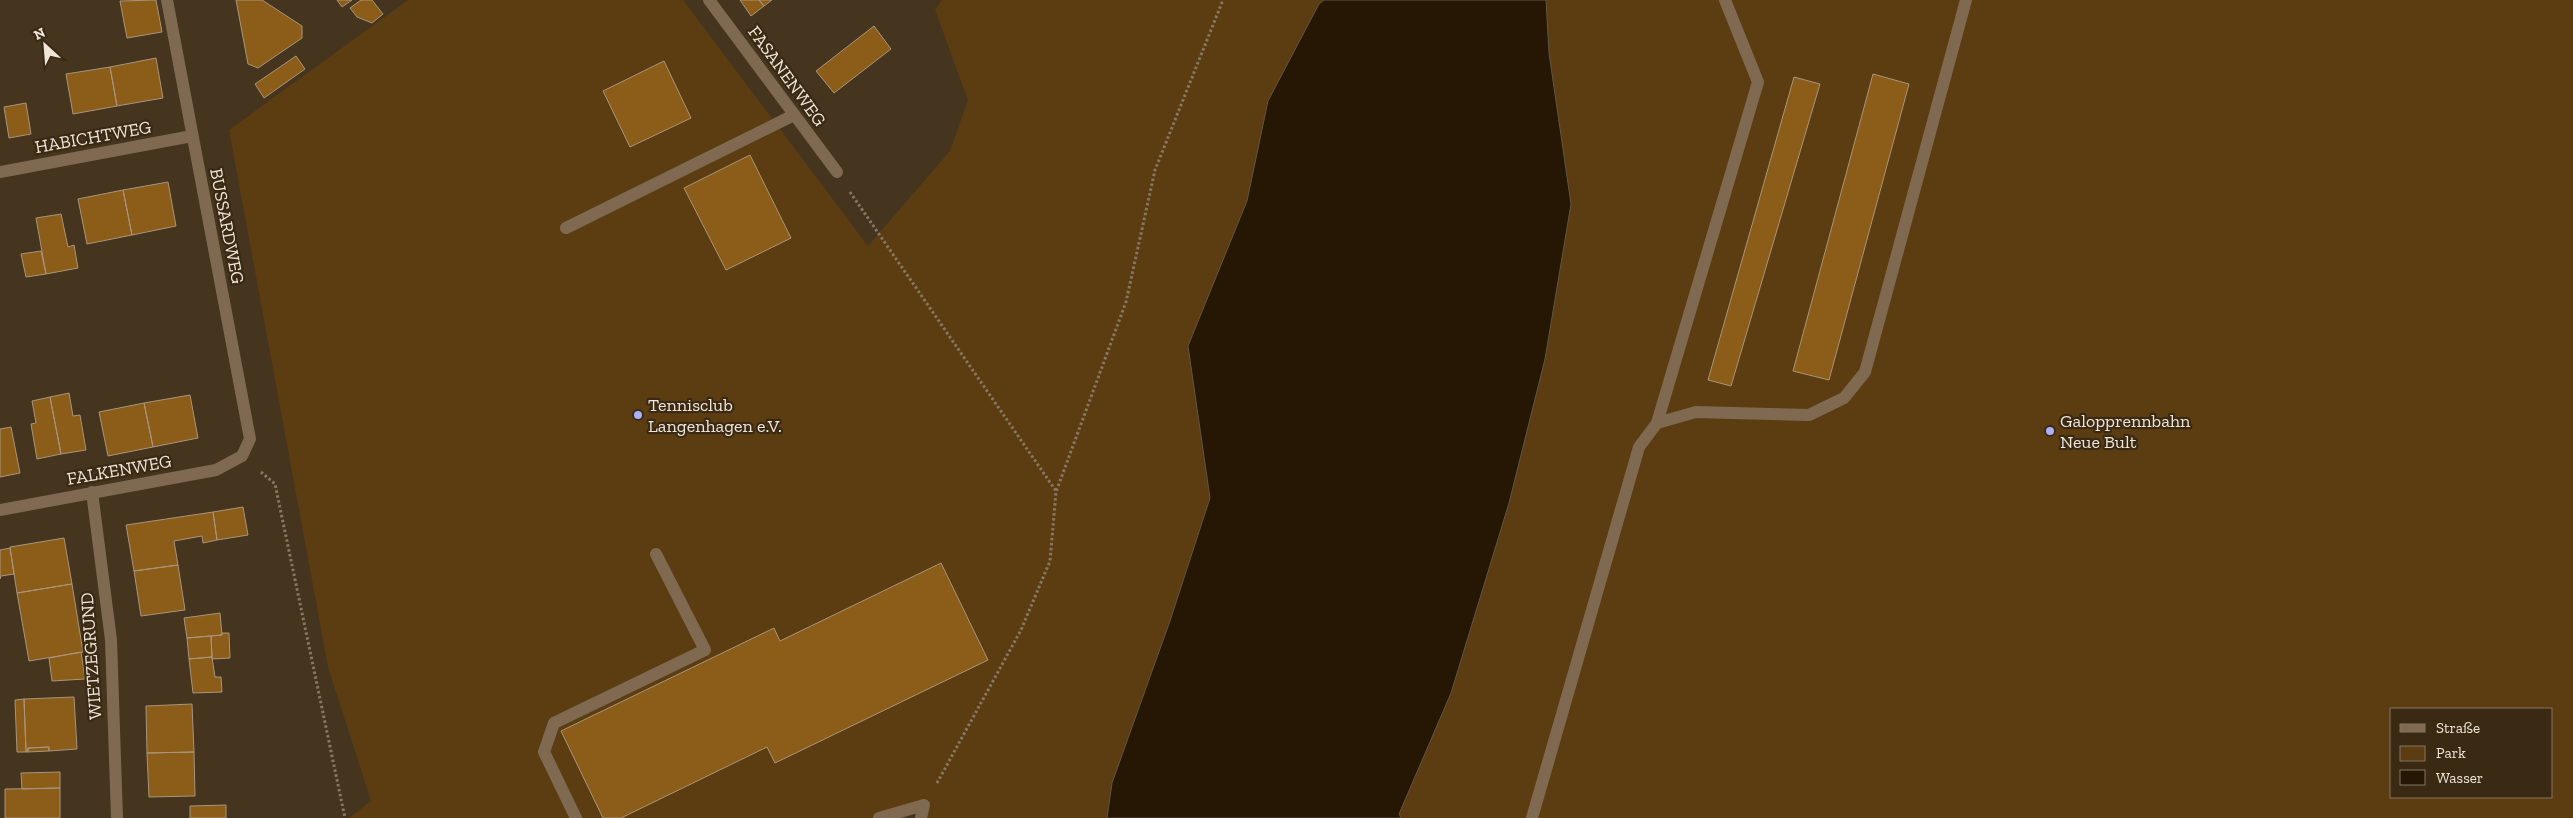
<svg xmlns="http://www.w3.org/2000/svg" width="2573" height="818" font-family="'Zilla Slab',serif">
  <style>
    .green { fill: #5c3d11; fill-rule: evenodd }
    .water { fill: #261704; stroke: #635544 }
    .building { fill: #8b5d18; stroke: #a9957d }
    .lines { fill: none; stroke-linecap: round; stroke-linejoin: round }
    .path { stroke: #877865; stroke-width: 3; stroke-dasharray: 2.5 2.5; stroke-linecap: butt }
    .lane { stroke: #7f6a51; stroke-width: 12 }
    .street { stroke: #7f6a51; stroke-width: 12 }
    .poi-dot { fill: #acaffb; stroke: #3a2a14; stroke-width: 2 }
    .labels { text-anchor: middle; stroke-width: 4.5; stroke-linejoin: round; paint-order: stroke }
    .street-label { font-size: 18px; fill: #f0e5d8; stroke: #3a2a14 }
    .poi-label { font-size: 18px; fill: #f0e5d8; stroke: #3a2a14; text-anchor: start }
  </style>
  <rect width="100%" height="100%" fill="#45341e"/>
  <path class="green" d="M408,0H683L868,246L950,151L968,100L935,10L942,0H1324L1319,4L1268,101L1247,201L1188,346L1210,498L1170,621L1112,783L1107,818H921L924,806L879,818H349L371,801L328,667L229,130Z
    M1546,0H2573V818H1401L1399,814L1451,693L1509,503L1545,359L1571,204L1549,53ZM2392,709H2552V797H2392Z"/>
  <path class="water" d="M1324,0H1546L1549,53L1571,204L1545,359L1509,503L1451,693L1399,814L1401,818H1107L1112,783L1170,621L1210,498L1188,346L1247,201L1268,101L1319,4Z"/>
  <path class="building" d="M156,0L162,32L127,38L120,1Z
    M236,0H262L302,26V38L258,68L248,64Z
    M337,0H352L342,7Z
    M361,0H372L383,14L372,23L357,17L350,8Z
    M740,0H759L764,6L751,16Z
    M759,0H772L764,6Z
    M874,26L891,49L834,93L816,71Z
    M296,56L305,69L264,98L255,84Z
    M156,58L163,98L117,106L110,67Z
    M664,61L691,118L630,147L603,91Z
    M110,67L117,106L73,114L66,74Z
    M1873,74L1909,84L1829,380L1793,371Z
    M1794,77L1820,84L1731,386L1708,380Z
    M26,103L31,134L9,138L4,107Z
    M750,155L791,238L726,270L684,188Z
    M168,182L176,226L132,235L123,190Z
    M123,190L132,235L87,244L78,199Z
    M61,214L68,247L74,245L78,268L46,274L36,218Z
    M41,251L46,274L26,277L21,254Z
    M69,393L73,416L80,415L86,450L61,454L50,397Z
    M190,395L198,438L153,447L144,403Z
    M50,397L61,454L37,459L31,424L36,423L32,401Z
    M144,403L153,447L108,456L99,412Z
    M11,427L20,473L0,477V429Z
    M243,507L248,535L217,540L213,512Z
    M213,512L217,540L203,543L202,536L174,541L178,565L134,571L126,525Z
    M64,538L72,584L17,593L10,547Z
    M10,548L14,574L1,576L0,579V550Z
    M941,563L988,660L775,763L767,747L621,818H603L561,731L774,628L780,641Z
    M178,565L185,610L141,616L134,571Z
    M72,584L83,652L29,661L17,593Z
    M220,613L222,635L187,638L184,618Z
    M222,633H229L230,658L212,659L211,636L222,635Z
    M211,636L212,657L189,659L187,638Z
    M81,652L85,679L52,681L49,658Z
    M212,657L215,677H221L222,692L193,693L189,659Z
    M74,697L77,749L49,751V747L28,748V752H26L24,699Z
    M24,699L26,752H17L15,700Z
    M192,704L194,752L147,753L146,706Z
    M49,747V751L28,752V748Z
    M194,752L195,796L149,797L147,753Z
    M60,772V788L22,789L21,773Z
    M60,788V818H5V789Z
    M226,805V818H190V806Z"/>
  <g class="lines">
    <path class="path" d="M850,192L1056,491
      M261,472L275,484L345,818
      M937,783L1021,630L1050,561L1056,492L1126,302L1155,170L1223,0"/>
    <path class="lane" d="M566,228L794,115
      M1657,423L1758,82L1725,0
      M576,818L544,752L554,723L705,650L656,554
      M879,818L924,805L921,818
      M1532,818L1639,447L1657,423L1696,412L1809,415L1844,398L1865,372L1966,0"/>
    <path class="street" d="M709,0L837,172
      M0,172L192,136
      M92,492L111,640L117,818
      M0,510L216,470L242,456L250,439L167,0"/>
  </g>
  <g class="poi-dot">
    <circle cx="638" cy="415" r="5"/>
    <circle cx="2050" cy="431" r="5"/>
  </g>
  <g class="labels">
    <g class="street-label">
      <text transform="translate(787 76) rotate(54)" y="6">FASANENWEG</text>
      <text transform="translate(93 137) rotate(-10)" y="6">HABICHTWEG</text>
      <text transform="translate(227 226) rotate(79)" y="6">BUSSARDWEG</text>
      <text transform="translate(119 470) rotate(-10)" y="6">FALKENWEG</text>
      <text transform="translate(91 656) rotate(-94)" y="6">WIETZEGRUND</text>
    </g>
    <g class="poi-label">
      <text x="648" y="411">Tennisclub<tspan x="648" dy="21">Langenhagen e.V.</tspan></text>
      <text x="2060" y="427">Galopprennbahn<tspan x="2060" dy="21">Neue Bult</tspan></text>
    </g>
  </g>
  <rect x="2390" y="708" width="162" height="90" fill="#3a2a14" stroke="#837562"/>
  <rect x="2400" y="724" width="25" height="8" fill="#7f6a51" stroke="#837562"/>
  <text x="2436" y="733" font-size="15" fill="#f0e5d8">Straße</text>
  <rect x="2400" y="746" width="25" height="15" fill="#5c3d11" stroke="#837562"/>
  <text x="2436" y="758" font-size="15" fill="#f0e5d8">Park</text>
  <rect x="2400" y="770" width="25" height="15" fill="#261704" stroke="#837562"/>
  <text x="2436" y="783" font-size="15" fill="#f0e5d8">Wasser</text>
  <g transform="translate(45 45) rotate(334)" stroke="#3a2a14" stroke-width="4" paint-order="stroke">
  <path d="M0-4L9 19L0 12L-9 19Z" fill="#f0e5d8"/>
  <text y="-8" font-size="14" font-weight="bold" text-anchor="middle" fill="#f0e5d8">N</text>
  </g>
</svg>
